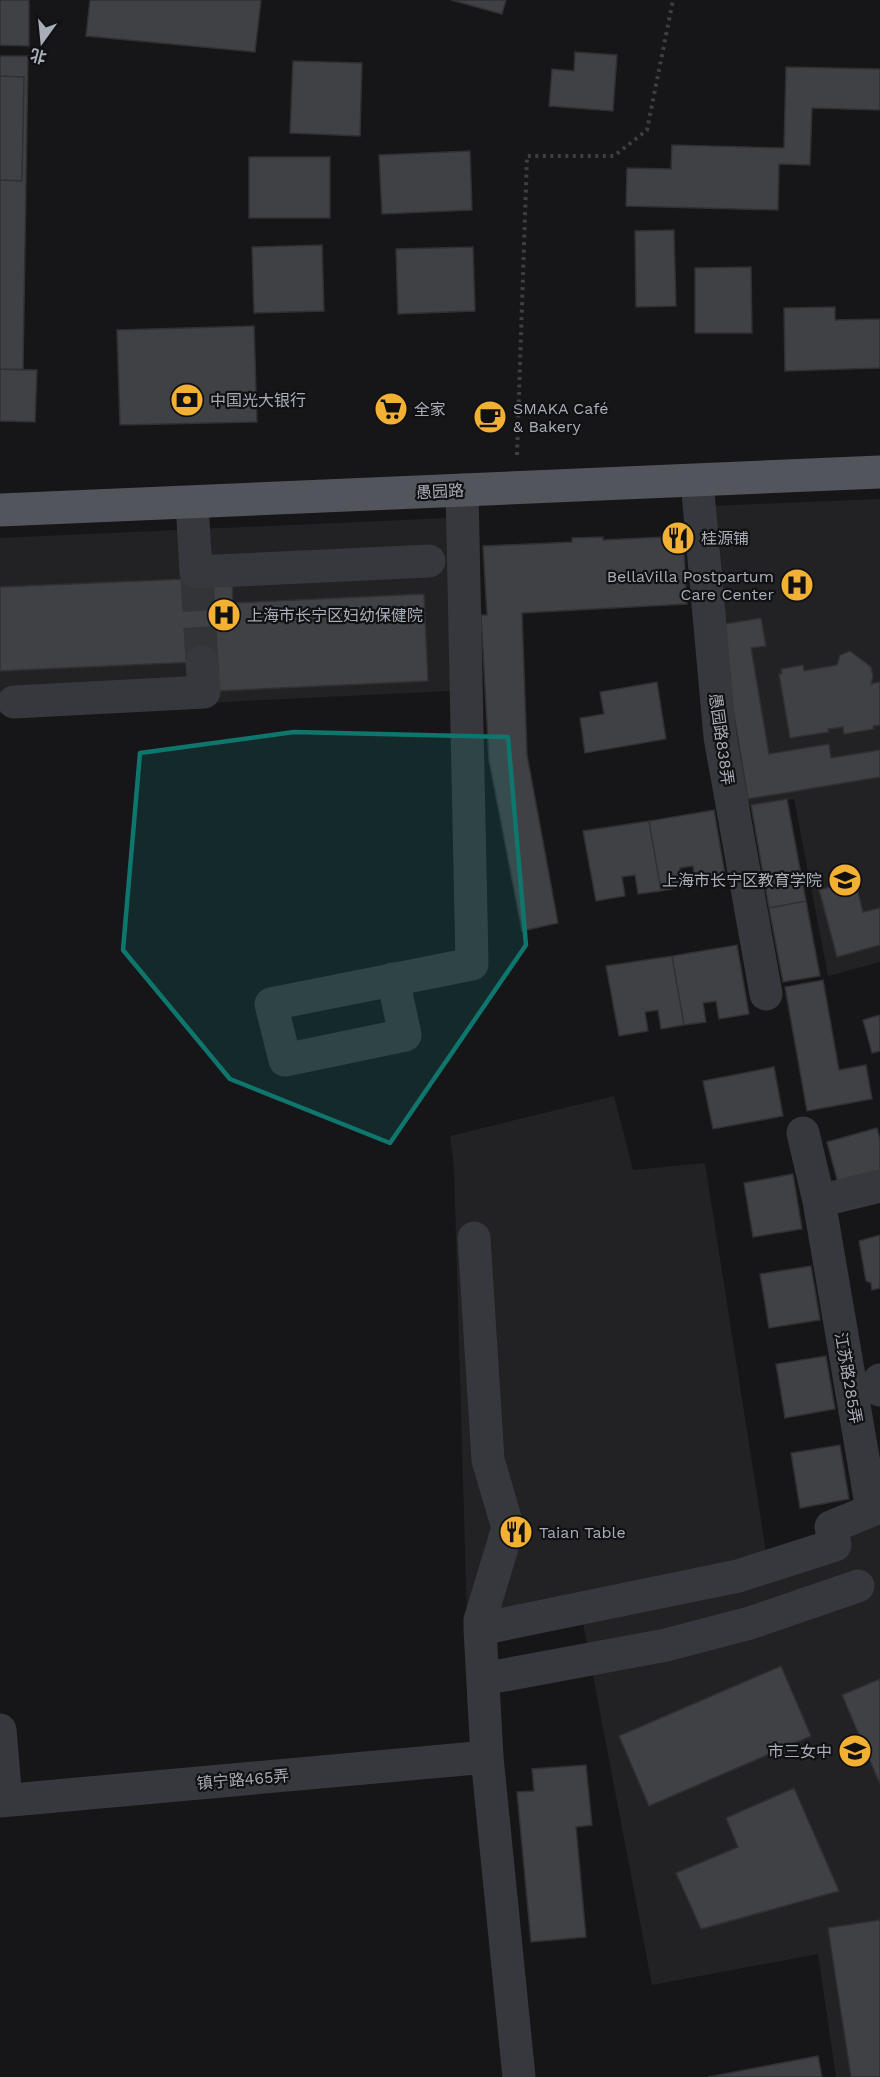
<svg xmlns="http://www.w3.org/2000/svg" width="880" height="2077" font-family="'Work Sans','Noto Sans SC',sans-serif">
  <style>
    .built { fill: #222225 }
    .building { fill: #404145; stroke: #303034; stroke-width: 1.5 }
    .lines { fill: none; stroke-linecap: round; stroke-linejoin: round }
    .minor-tunnel { stroke: #333438; stroke-width: 33; stroke-dasharray: 33 16; stroke-linecap: butt }
    .path { stroke: #3d3f44; stroke-width: 4; stroke-dasharray: 3 4.5; stroke-linecap: butt }
    .minor { stroke: #37383d; stroke-width: 33 }
    .major { stroke: #53555c; stroke-width: 33 }
    .marked { fill: #0f766e; fill-opacity: 0.2; stroke: #0f766e; stroke-width: 4.5; stroke-linejoin: round }
    .labels { text-anchor: middle; stroke-width: 4.5; stroke-linejoin: round; paint-order: stroke }
    .poi-label { font-size: 16px; fill: #a8adb8; stroke: #111113; text-anchor: start }
    .street-label { font-size: 16px; fill: #a8adb8; stroke: #111113 }
  </style>
  <rect width="100%" height="100%" fill="#161618"/>
  <path class="built" d="M880,499V962L828,976L794,799L740,807L708,506Z
    M447,518L450,691L0,713V538Z
    M614,1096L633,1170L705,1163L767,1558L467,1621L454,1168L450,1136Z
    M880,1520V2077H836L818,1954L652,1985L582,1618L840,1535Z"/>
  <path class="building" d="M0,0H29V46L0,45Z
    M90,0H261L255,52L86,36Z
    M451,0H506L502,14Z
    M575,52L617,55L613,111L549,106L552,69L574,71Z
    M0,56H28L23,370L0,369Z
    M293,61L362,63L360,136L290,133Z
    M786,67L880,69V110L812,108L810,165L779,164L778,210L626,206L627,168L671,169L672,145L784,148Z
    M0,76L24,77L22,181L0,180Z
    M470,151L472,210L382,214L379,155Z
    M249,157H330V218H249Z
    M674,230L676,306L636,307L635,231Z
    M322,245L324,311L254,313L252,247Z
    M473,247L475,311L398,314L396,249Z
    M751,267L752,333H695V268Z
    M835,307V320L880,319V368L785,371L784,308Z
    M254,326L257,422L120,425L117,330Z
    M0,369L37,370L35,422L0,421Z
    M683,536L687,604L522,613L527,755L558,923L522,931L489,760L481,615H487L483,546L572,542V538L603,537V540Z
    M232,577L233,603L424,594L428,681L218,691L217,661L0,671V587Z
    M761,618L766,646L751,648L769,754L829,744L831,758L880,750V777L748,799L719,625Z
    M850,651L871,667L873,677L871,684L880,682V725L873,726L874,729L844,734L843,727L828,729L829,732L790,738L779,674H782L781,669L803,665L804,671L837,665L840,655Z
    M657,682L666,739L585,753L580,718L604,714L600,692Z
    M787,799L806,901L769,908L751,805Z
    M714,810L726,880L696,885L693,866L680,868L683,887L661,891L649,821Z
    M649,821L661,891L638,894L635,875L622,877L625,896L596,901L583,831Z
    M855,880L863,912L880,908V945L837,957L819,890Z
    M806,901L820,976L783,982L769,908Z
    M737,945L749,1014L719,1019L716,1001L703,1003L706,1022L684,1025L672,956Z
    M672,956L684,1025L661,1029L658,1010L645,1012L648,1031L619,1036L606,966Z
    M823,980L839,1070L866,1065L872,1099L807,1111L785,987Z
    M880,1015V1051L872,1053L863,1020Z
    M774,1067L783,1116L713,1129L703,1081Z
    M877,1128L880,1139V1172L838,1183L827,1142Z
    M793,1174L802,1229L753,1237L744,1183Z
    M880,1235V1288L872,1290L871,1283L866,1281L859,1241Z
    M811,1266L820,1320L769,1328L760,1274Z
    M826,1356L835,1409L785,1418L776,1364Z
    M840,1445L849,1499L800,1508L791,1453Z
    M781,1666L811,1736L649,1806L619,1736Z
    M880,1679V1784L842,1695Z
    M586,1765L592,1825L576,1827L586,1937L531,1942L517,1792L534,1791L532,1769Z
    M794,1788L839,1891L701,1929L676,1873L738,1847L726,1818Z
    M880,1920V2077H851L828,1928Z
    M818,2056L822,2077H708Z"/>
  <g class="lines">
    <path class="minor-tunnel" d="M197,578L202,662"/>
    <path class="path" d="M517,455L527,156H614L647,130L673,0"/>
    <path class="minor" d="M697,481L720,737L766,994
      M192,502L196,572L429,561
      M14,702L204,692L202,662
      M393,979L405,1035L285,1060L271,1004L472,964L462,490
      M819,1201L880,1186
      M474,1238L488,1460L508,1528L480,1620V1629
      M880,1380V1390
      M483,1679L666,1645L750,1623L858,1586
      M0,1730L6,1800
      M0,1801L487,1757
      M519,2077L487,1757L480,1629L738,1576L835,1545L831,1527L872,1510L819,1201L803,1133"/>
    <path class="major" d="M0,510L880,472"/>
  </g>
  <path class="marked" d="M294,732L508,737L526,945L390,1143L230,1079L123,950L140,753Z"/>
  <defs>
    <g id="bank-disc" transform="scale(1.725)"><circle r="9.5" fill="#f2b134" stroke="#111113"/><path d="M-6-4H6V4H-6ZM0-2.3a2.3 2.3 0 1 0 0 4.6a2.3 2.3 0 1 0 0-4.6Z" fill="#111"/></g>
    <g id="supermarket-disc" transform="scale(1.725)"><circle r="9.5" fill="#f2b134" stroke="#111113"/><path d="M-6-5.5h2.5l.6 2H6L4.5 2H-2.5L-4.4-4H-6ZM-1.5 3.2a1.3 1.3 0 1 0 .1 0ZM3 3.2a1.3 1.3 0 1 0 .1 0Z" fill="#111"/></g>
    <g id="cafe-disc" transform="scale(1.725)"><circle r="9.5" fill="#f2b134" stroke="#111113"/><path d="M-5.5-4.5H6V0H3Q3 3.5 0 3.5H-2.5Q-5.5 3.5-5.5 0ZM3-3.2v2h1.7v-2ZM-6 4.5H4V6H-6Z" fill="#111"/></g>
    <g id="restaurant-disc" transform="scale(1.725)"><circle r="9.5" fill="#f2b134" stroke="#111113"/><path d="M-5-6h1v4h1v-4h1v4h1v-4h1v5L-1.5 .5V6h-2V.5L-5-1ZM5-6V6H3V1.5H1.5Q1.5-4 5-6Z" fill="#111"/></g>
    <g id="hospital-disc" transform="scale(1.725)"><circle r="9.5" fill="#f2b134" stroke="#111113"/><path d="M-5-5h3v3.5h4V-5h3V5h-3V1.5h-4V5h-3Z" fill="#111"/></g>
    <g id="school-disc" transform="scale(1.725)"><circle r="9.5" fill="#f2b134" stroke="#111113"/><path d="M0-5L7-2L0 1L-7-2ZM-4 1L0 2.5L4 1V4Q0 6-4 4Z" fill="#111"/></g>
  </defs>
  <g fill-rule="evenodd">
    <use href="#bank-disc" x="187" y="400"/>
    <use href="#supermarket-disc" x="391" y="409"/>
    <use href="#cafe-disc" x="490" y="417"/>
    <use href="#restaurant-disc" x="678" y="538"/>
    <use href="#hospital-disc" x="797" y="585"/>
    <use href="#hospital-disc" x="224" y="615"/>
    <use href="#school-disc" x="845" y="880"/>
    <use href="#restaurant-disc" x="516" y="1532"/>
    <use href="#school-disc" x="855" y="1751"/>
  </g>
  <g class="labels">
    <g class="poi-label">
      <text x="210" y="406">中国光大银行</text>
      <text x="513" y="414">SMAKA Café<tspan x="513" dy="18">&amp; Bakery</tspan></text>
      <text x="414" y="415">全家</text>
      <text x="701" y="544">桂源铺</text>
      <text x="774" y="582" text-anchor="end">BellaVilla Postpartum<tspan x="774" dy="18">Care Center</tspan></text>
      <text x="247" y="621">上海市长宁区妇幼保健院</text>
      <text x="822" y="886" text-anchor="end">上海市长宁区教育学院</text>
      <text x="539" y="1538">Taian Table</text>
      <text x="832" y="1757" text-anchor="end">市三女中</text>
    </g>
    <g class="street-label">
      <text transform="translate(440 491) rotate(-3)" y="6">愚园路</text>
      <text transform="translate(722 739) rotate(82)" y="6">愚园路838弄</text>
      <text transform="translate(849 1378) rotate(80)" y="6">江苏路285弄</text>
      <text transform="translate(243 1779) rotate(-5)" y="6">镇宁路465弄</text>
    </g>
  </g>
  <g transform="translate(42 42) rotate(195)" stroke="#111113" stroke-width="4.5" paint-order="stroke">
  <path d="M0-4.5L10 22L0 15L-10 22Z" fill="#a8adb8"/>
  <text y="-9" font-size="16" font-weight="bold" text-anchor="middle" fill="#a8adb8">北</text>
  </g>
</svg>
